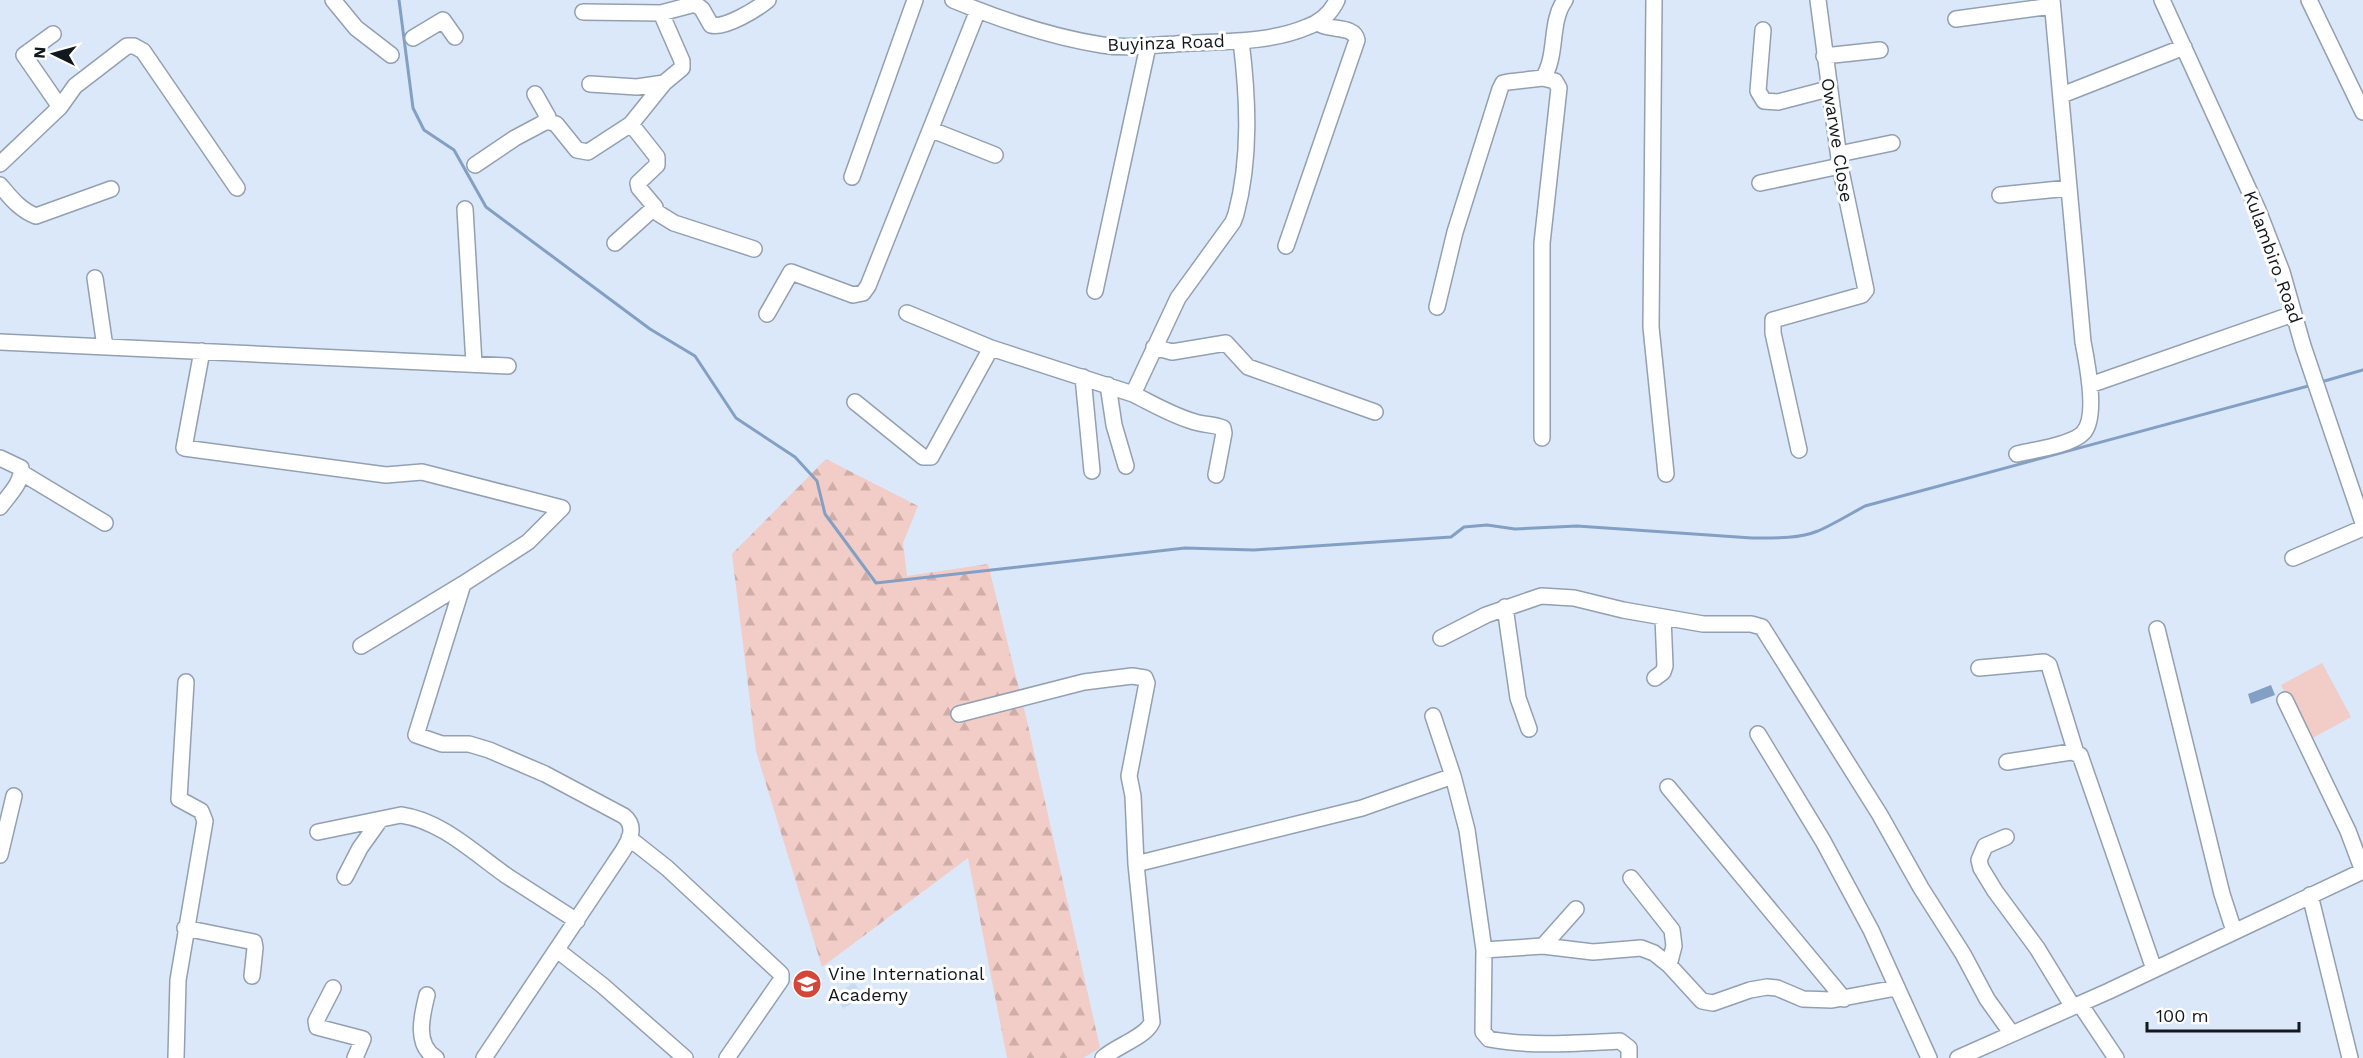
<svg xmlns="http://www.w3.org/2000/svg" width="2363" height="1058" font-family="'Work Sans',sans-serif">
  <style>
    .built { fill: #c8dbf2 }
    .forest { fill: url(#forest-firs) }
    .pitch { fill: #f2ccc6 }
    .water { fill: #83a0c4 }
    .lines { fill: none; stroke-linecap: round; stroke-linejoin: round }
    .stream { stroke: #83a0c4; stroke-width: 3 }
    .minor-casing { stroke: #93a0b1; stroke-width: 18 }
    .minor { stroke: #fff; stroke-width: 15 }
    .labels { text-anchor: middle; stroke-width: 6; stroke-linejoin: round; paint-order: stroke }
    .street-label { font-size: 18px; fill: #13181e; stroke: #fff }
    .poi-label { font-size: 18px; fill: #13181e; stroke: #fff; text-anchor: start }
  </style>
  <defs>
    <pattern id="forest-firs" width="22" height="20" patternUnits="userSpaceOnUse" patternTransform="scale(1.5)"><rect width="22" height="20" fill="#f2ccc6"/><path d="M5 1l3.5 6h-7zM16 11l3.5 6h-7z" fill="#cfaeaa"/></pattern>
  </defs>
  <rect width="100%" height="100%" fill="#dae8fa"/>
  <path class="built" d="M854,982L863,996L843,1009L835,996Z"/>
  <path class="forest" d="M826,459L918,506L903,543L907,576L988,564L1027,721L1100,1048L1083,1058H1007L968,858L822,967L756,751L732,554Z"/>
  <path class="pitch" d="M2322,663L2351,717L2309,740L2281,685Z"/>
  <path class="water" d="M2271,685L2275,695L2251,704L2248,694Z"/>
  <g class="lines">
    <path class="stream" d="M399,0L413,108L424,130L454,150L486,207L650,329L695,356L736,418L795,457L817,481L825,514L876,583L1185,548L1254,550L1451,537L1464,527L1487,525L1515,529L1577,526L1752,538C1773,538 1798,539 1818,531C1834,524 1850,514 1865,506L2312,385
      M2321,382L2363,370"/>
    <g class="minor-casing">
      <path id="minor" d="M333,0L356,28L391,55
        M953,0C1001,20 1051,37 1102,45C1126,49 1151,45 1175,44C1218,41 1267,44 1307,27C1321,22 1331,13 1337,0
        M1654,0L1651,327L1666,474
        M2162,0L2258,210L2282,272L2303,346L2363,523
        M2309,0L2363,112
        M583,12L661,13L695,4L702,9L711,25C725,29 757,9 768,0
        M1956,19L2052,6
        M1763,30L1758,91L1764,101L1778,102L1828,89
        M53,34L24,55L60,107
        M413,38L443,20L455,37
        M1824,56L1880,50
        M590,84L637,87L664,83
        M535,94L548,117L544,122
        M2062,95L2184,47
        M932,130L995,155
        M1839,154L1892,143
        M0,164L60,107L75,86L127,46H134L143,51L237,188
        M475,165L515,138L547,121L556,124L577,150L588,152L631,124L664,83L682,68V61L661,13
        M852,177L915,0
        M1760,183L1840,166
        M0,185C11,198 20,210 36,216L111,189
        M2000,195L2069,188
        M465,209L474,364
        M653,210L674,223L754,249
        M615,243L655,207L639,188L638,183L657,165V157L631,124
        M1286,246L1357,40C1354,24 1328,32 1317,22
        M95,278L105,347
        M1095,291L1148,46
        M1437,307L1455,232L1500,89L1503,83L1508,82L1543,78C1558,55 1549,22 1565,0
        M907,313L991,348L1133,394L1178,298L1233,222L1236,214C1251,158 1248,97 1241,41
        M767,314L791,272L853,295L863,293L868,286L978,10
        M0,342L508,366
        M1154,347L1172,352L1226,343L1248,367L1375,412
        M202,351L184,448L386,475L422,472L562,508
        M1083,377L1092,471
        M1108,385L1114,425L1126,466
        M2090,385L2293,314
        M1133,394C1153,404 1173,416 1195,422C1204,425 1213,424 1223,428L1224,433L1216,475
        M855,402L923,457H931L991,348
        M1542,438V243L1559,88L1555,81L1543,78
        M1799,450L1773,333V320L1862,295L1866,290L1840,166L1818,0
        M2017,454C2034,450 2072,445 2083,433C2098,418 2087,362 2083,342L2052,0
        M0,458L21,468C23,482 8,496 0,507
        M22,473L105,523
        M2293,558L2363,528
        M463,584L416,735L442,744H469L489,750L545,774L624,816C641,830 623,850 614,864L484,1058
        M1505,607L1518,698L1529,729
        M2157,629L2222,894L2234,931
        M1441,638L1486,615L1541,596L1574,598L1623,610L1703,624H1751L1762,627L1880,815L1921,888L1963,954L1987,999L2012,1034
        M361,646L463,584L528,542L562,508
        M1979,668L2044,662L2049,665L2076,753
        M1655,678L1663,672L1665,666L1663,617
        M2285,700L2348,831L2363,871
        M959,714L1084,682L1132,676L1145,678L1147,683L1129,776L1133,796L1136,864L1152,1022C1146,1037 1116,1046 1103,1058
        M1433,716L1453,776L1467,830L1484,950L1543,946L1593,952L1641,948L1654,953L1669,965L1702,1001L1713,1003L1750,990L1767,987L1777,988L1803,999L1832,1000L1896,988
        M1758,734L1823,841L1871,930L1929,1058
        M2007,762L2071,752L2080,755L2154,969
        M1668,787L1844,999
        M318,832L401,815C442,821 474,853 507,876C530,891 554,906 577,921
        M2006,837L1985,846L1979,860L1981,868L1995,891L2037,948L2073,1007
        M629,838L667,868L781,974V980L727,1058
        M0,855L14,796
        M1136,864L1362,808L1453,776
        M345,877L360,848L380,820
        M1631,878L1672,930L1674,946L1669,965
        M2310,895L2350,1058
        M185,928L254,942L255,948L252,976
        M1543,946L1576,909
        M557,950L602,985L685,1058
        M1484,950L1483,1032L1489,1039C1532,1047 1576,1043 1620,1041L1629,1048V1058
        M333,988L316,1021L317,1027L363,1039L355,1058
        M427,995C422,1015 414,1045 436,1058
        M2080,1004L2116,1058
        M176,1058L178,980L205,821L201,811L179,799L186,682
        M1958,1058L2109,991L2363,871"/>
    </g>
    <use href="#minor" class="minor"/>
  </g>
  <defs>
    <g id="school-disc" transform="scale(1.5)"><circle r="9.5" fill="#d34638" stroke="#fff"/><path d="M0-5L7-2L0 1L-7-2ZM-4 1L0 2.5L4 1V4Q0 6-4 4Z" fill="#fff"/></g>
  </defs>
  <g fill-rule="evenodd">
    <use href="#school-disc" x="807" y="984"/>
  </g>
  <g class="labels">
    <g class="street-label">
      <text transform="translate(1166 43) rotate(-2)" y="6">Buyinza Road</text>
      <text transform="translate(1837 140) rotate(81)" y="6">Owarwe Close</text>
      <text transform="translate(2273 257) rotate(70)" y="6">Kulambiro Road</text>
    </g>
    <g class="poi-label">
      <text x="828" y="980">Vine International<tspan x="828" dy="21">Academy</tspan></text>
    </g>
  </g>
  <g transform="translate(54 54) rotate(275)" stroke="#ffffff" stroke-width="4.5" paint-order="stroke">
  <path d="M0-4.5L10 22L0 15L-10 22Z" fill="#13181e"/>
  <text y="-9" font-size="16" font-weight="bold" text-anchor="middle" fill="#13181e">N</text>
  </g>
  <path d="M2147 1022v9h152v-9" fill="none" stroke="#13181e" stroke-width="3"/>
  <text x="2156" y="1022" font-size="18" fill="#13181e" stroke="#ffffff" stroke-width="4.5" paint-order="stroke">100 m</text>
</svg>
